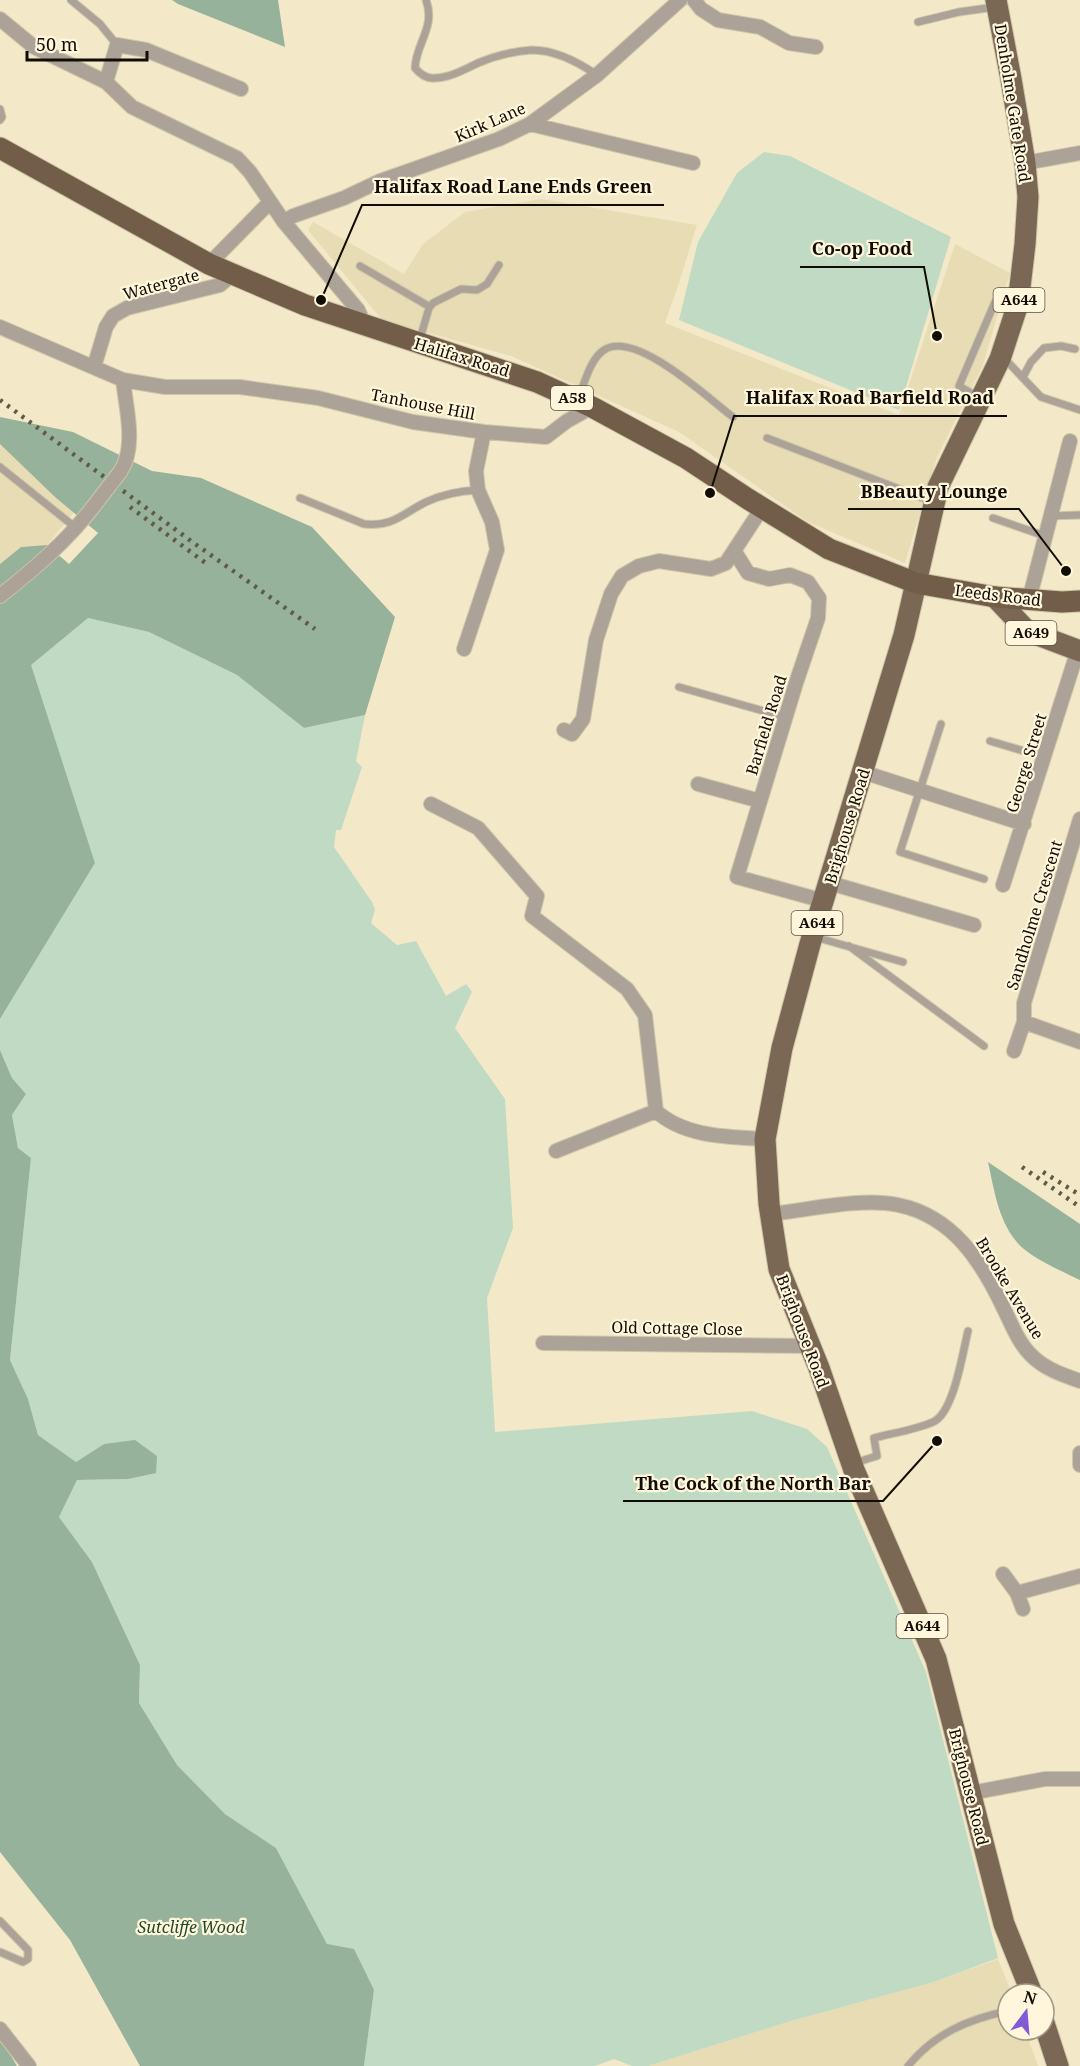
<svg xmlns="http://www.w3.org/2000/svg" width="1080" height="2066" font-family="'Noto Serif',serif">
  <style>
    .built { fill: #e8dcb4 }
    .green { fill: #c1dac3 }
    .forest { fill: #97b29a }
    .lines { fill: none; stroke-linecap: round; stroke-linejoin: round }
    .service-casing { stroke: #cfc6a9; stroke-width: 9 }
    .minor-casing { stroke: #cfc6a9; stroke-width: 16 }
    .primary-casing { stroke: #cfc6a9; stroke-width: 23 }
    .trunk-casing { stroke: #cfc6a9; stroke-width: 23 }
    .service { stroke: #ada298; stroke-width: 7 }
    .minor { stroke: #ada298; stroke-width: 14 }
    .primary { stroke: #7b6854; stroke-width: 21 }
    .trunk { stroke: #725e48; stroke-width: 21 }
    .rail { stroke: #605a48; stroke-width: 4.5; stroke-dasharray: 3 6; stroke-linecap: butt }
    .minor-bridge-casing { stroke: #cfc6a9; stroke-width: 16; stroke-linecap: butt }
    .minor-bridge { stroke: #ada298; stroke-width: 14 }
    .labels { text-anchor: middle; stroke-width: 4.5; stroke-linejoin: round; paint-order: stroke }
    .shield { fill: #fff6dc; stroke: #585345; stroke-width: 1.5 }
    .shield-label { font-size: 15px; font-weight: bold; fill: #110d04 }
    .street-label { font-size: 16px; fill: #110d04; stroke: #fff6dc }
    .park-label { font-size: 16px; font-style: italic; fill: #214b28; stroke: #fff6dc }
    .leader { fill: none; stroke: #110d04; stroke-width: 2 }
    .callout-dot { fill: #110d04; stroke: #fff6dc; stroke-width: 2 }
    .callout-label { font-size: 18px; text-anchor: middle; font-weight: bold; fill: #110d04; stroke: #fff6dc; stroke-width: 4.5; stroke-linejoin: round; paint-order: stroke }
  </style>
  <rect width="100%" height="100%" fill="#f3e9c8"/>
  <path class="built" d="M541,199L697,225L678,286L665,323L899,415L955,244L1010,273L983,365L937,457L905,563L808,522L679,432L511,356L382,320L308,230L313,222L404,274L423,244L465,212Z
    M0,443L81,504L47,545L21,547L0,564Z
    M998,1959L1012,1994H1008V2030H1025L1038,2066H648L791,2021L934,1982Z"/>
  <path class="green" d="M764,152L790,156L951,237L899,410L679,320L698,242L737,173Z
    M88,618L149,632L237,675L304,728L365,715L356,761L362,767L341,830H336L334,847L372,902L375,910L371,923L397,945L416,941L446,996L466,984L472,992L455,1028L505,1099L513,1228L487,1298L495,1432L752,1411L807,1429L827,1447L926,1672L998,1958L934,1982L791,2021L648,2066H632L614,2059L595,2066H364L374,1990L327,1944L276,1848L225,1814L177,1765L139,1703L140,1665L92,1562L59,1517L77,1480L128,1479L157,1456L135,1441L104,1444L76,1462L38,1435L28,1399L10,1360L31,1158L18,1148L12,1115L26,1094L12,1078L0,1050V1019L95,863L30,665Z"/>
  <path class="forest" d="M172,0H278L285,47L178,4Z
    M0,417L73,432L152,471L201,478L312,527L395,617L365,715L304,728L237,675L149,632L88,618L31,665L95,863L0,1019V564L21,547L47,545L69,564L98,533L55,497L0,444Z
    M0,1050L12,1078L26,1094L12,1115L18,1148L31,1158L10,1360L28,1399L38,1435L76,1462L104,1444L135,1440L157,1456L156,1473L128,1479L77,1480L59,1517L92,1562L140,1665L139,1703L177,1765L225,1814L276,1848L327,1944L354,1949L374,1990L364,2066H140L70,1940L0,1852Z
    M988,1162L1080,1224V1280C1063,1272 1027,1256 1016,1241C998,1219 994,1189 988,1162Z
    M0,2038L3,2042L17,2066H0Z"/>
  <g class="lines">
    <g class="service-casing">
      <path id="service" d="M71,0L100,24L117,45
        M426,0C436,27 416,43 415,68C420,74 427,79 435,78C450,78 465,69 478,63C495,56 514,51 532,50C555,50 578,62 597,75
        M918,22L959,12L995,7
        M0,109L2,117L0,120
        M360,266L430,307
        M419,342L429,308L433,303L461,289L477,290L487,284L499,265
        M1003,357L1041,397L1080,410
        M1023,377L1031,362L1044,348L1061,346L1075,349
        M978,397L959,386L995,302L1015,304
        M578,398C585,383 590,359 604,350C635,329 709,399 733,417
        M767,438L933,502
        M0,467L76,528
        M300,498L364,524C393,527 402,514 426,502C443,494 459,491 478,490
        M1049,516L1080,515
        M993,518L1045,536
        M679,687L785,717
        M941,724L900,852L984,879
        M990,741L1044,757
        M815,937L903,962
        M849,946L984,1046
        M854,1463L877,1456L874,1438C893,1433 915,1430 933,1422C954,1413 963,1351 968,1331
        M0,1921L28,1950V1959L23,1962L0,1952
        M908,2066C934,2034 968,2019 1008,2011"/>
    </g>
    <g class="minor-casing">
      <path id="minor" d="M694,0L701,9L718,20L760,27L789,43L816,47
        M0,19L34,47L106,82L132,107L237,158L250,172L284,222L358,310L364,324
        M106,82L117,45L146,50L241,89
        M530,124L693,163
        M1025,163L1080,153
        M284,222L293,216L344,198L380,181L499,139L530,124L597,75L680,0
        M209,264L270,202
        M0,327L123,380L165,387H240L318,398L413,422L484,432L546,437L567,421L592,407
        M94,367L106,327L113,316L127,308L220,285L233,274
        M120,472C137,448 126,408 123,380
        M735,552L748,573L769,579L790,575L808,582L819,598L818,618L796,683L737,877L824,901
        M0,596C34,569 66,542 93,507
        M1029,600L1070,441
        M464,649L497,550L492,522L478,490L476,471L484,432
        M564,730L572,734L583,719L596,640L611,594L622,576L639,566L659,561L711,569L726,563L762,508
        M863,772L1024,824
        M698,784L760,801
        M431,804L478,828L537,896L532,916L627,989L645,1015L656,1111C684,1137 729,1137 765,1139
        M830,883L974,925
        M1003,885L1078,650
        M1024,1022L1080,1042
        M1014,1051L1024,1022V1003L1080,819
        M556,1151L656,1111
        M771,1214C808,1210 862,1197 898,1205C953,1216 982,1262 1004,1309C1012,1325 1019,1344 1032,1356C1045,1369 1063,1375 1080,1381
        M543,1343L810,1346
        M1080,1453V1465
        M1003,1574L1017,1593L1023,1609
        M1017,1593L1080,1576
        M971,1793L1045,1779H1080
        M0,2029L29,2066"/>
    </g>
    <g class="primary-casing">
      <path id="primary" d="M996,0L1011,79L1025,163L1028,197L1025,244L1018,304L1000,359L938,487L904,635L810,944L782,1048L765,1139L769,1204L779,1269L819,1368L854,1470L936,1659L1004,1924L1032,1994
        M995,597L1027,631L1080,651
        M1044,2023L1058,2066"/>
    </g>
    <g class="trunk-casing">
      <path id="trunk" d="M0,148L209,264L305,305L537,382L592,407L686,458L748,499L829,549L916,583L995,597L1062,602L1080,601"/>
    </g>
    <use href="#service" class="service"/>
    <use href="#minor" class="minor"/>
    <use href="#primary" class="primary"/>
    <use href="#trunk" class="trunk"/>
    <path class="rail" d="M0,400L191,541L315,629
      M130,507L207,564
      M1022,1167L1080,1207
      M1043,1172L1080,1195"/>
    <g class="minor-bridge-casing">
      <path id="minor-bridge" d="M93,507L120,472"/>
    </g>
    <use href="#minor-bridge" class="minor-bridge"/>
  </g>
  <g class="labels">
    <g class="shield">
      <rect x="993.5" y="288" width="51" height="24" rx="4.5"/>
      <rect x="551" y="386" width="42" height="24" rx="4.5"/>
      <rect x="1005.5" y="621" width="51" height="24" rx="4.5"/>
      <rect x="791.5" y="911" width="51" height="24" rx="4.5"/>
      <rect x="896.5" y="1614" width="51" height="24" rx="4.5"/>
    </g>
    <g class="shield-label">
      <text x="1019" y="305">A644</text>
      <text x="572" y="403">A58</text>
      <text x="1031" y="638">A649</text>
      <text x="817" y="928">A644</text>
      <text x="922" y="1631">A644</text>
    </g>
    <g class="street-label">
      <text transform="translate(1013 103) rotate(81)" y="6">Denholme Gate Road</text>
      <text transform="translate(490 122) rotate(-24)" y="6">Kirk Lane</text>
      <text transform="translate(161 284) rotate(-15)" y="6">Watergate</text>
      <text transform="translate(462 357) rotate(17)" y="6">Halifax Road</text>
      <text transform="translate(423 404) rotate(11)" y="6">Tanhouse Hill</text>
      <text transform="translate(998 595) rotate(7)" y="6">Leeds Road</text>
      <text transform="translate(766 725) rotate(-73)" y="6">Barfield Road</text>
      <text transform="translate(1026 763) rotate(-73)" y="6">George Street</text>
      <text transform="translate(847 826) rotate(-73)" y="6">Brighouse Road</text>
      <text transform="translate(1034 915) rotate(-73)" y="6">Sandholme Crescent</text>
      <text transform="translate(1010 1288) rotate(59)" y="6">Brooke Avenue</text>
      <text transform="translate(677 1328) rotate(1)" y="6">Old Cottage Close</text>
      <text transform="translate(803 1331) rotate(69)" y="6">Brighouse Road</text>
      <text transform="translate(969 1787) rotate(76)" y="6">Brighouse Road</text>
    </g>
    <g class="park-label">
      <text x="191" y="1933">Sutcliffe Wood</text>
    </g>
  </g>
  <path class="leader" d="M321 300L362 205H664M937 336L924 267H800M710 493L734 416H1007M1066 571L1019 509H848M937 1441L883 1501H623"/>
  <g class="callout-dot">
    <circle cx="321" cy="300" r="6"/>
    <circle cx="937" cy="336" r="6"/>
    <circle cx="710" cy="493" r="6"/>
    <circle cx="1066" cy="571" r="6"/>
    <circle cx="937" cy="1441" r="6"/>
  </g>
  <g class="callout-label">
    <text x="513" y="193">Halifax Road Lane Ends Green</text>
    <text x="862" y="255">Co-op Food</text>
    <text x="870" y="404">Halifax Road Barfield Road</text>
    <text x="934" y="498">BBeauty Lounge</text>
    <text x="753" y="1490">The Cock of the North Bar</text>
  </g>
  <g transform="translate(1026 2012) rotate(16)"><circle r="28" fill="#fff6dc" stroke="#a09986" stroke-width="1.5"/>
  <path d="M0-4.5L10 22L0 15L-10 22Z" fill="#805bd5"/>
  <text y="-9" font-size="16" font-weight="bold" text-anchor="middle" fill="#110d04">N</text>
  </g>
  <path d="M27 51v9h120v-9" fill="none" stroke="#110d04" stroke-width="3"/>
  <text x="36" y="51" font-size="18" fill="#110d04" stroke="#fff6dc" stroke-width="4.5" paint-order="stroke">50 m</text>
</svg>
